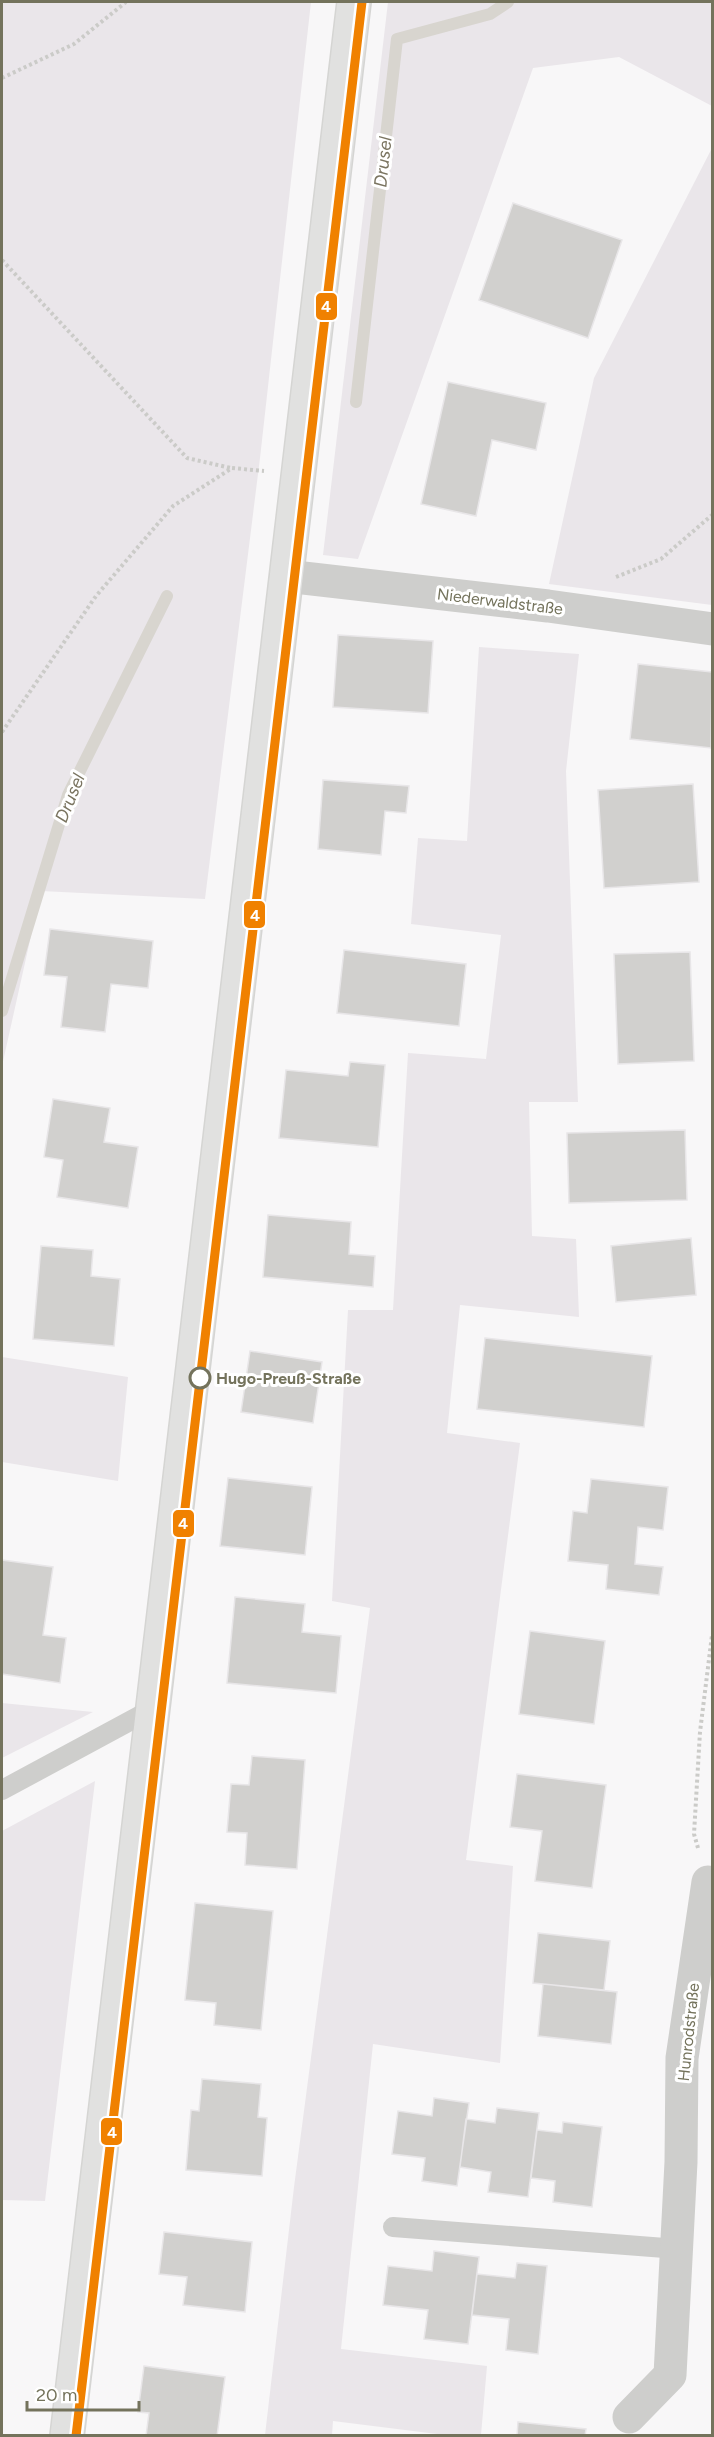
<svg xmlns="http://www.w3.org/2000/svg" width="714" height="2437" font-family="Figtree,sans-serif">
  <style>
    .green { fill: #eae6ea }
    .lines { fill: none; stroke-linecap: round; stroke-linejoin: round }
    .stream { stroke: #d8d5cf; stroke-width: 12 }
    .building { fill: #d1d0ce; stroke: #e8e6e8; stroke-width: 1.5 }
    .secondary-casing { stroke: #d5d5d3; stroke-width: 36 }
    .path { stroke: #cbcbc8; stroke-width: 4; stroke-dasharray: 3 3; stroke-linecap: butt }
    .lane { stroke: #cececc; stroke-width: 20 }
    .street { stroke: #cececc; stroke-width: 33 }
    .secondary { stroke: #e1e1e0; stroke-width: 33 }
    .tram-1-casing { stroke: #fff; stroke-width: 14 }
    .tram-1 { stroke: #f08100; stroke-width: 9 }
    .stop-dot { fill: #fff; stroke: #74735c; stroke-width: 3 }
    .labels { text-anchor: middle; stroke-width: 6; stroke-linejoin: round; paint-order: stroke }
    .street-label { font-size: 16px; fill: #74735c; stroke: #fff }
    .stop-label { font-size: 16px; font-weight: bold; fill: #74735c; stroke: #fff; text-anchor: start }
    .water-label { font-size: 18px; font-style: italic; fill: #7a7460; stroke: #fff }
    .line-badge { stroke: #fff; stroke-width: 2 }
    .badge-label { font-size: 16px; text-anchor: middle; font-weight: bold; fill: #fff }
  </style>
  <rect width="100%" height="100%" fill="#f8f7f8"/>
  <path class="green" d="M2,2H311L260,458L205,899L41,891L2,1066Z
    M388,2H712V106L619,57L533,68L358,559L323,555Z
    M712,148V605L549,584L594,378Z
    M479,647L579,654L566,771L578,1102H529L532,1236L576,1239L579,1317L460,1305L447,1433L520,1443L466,1860L513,1866L500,2063L373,2044L341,2349L487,2366L481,2435H445L333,2421L332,2435H265L294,2187L370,1608L332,1601L348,1310H393L408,1053L486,1059L501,935L411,924L418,838L467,841Z
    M2,1357L128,1377L118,1481L2,1462Z
    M2,1703L93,1712L2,1758Z
    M95,1781L45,2201L2,2200V1831Z"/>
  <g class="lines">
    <path class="stream" d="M356,402L397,39L490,14L508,2
      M2,1011L68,795L167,596"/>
  </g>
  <path class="building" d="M513,203L622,240L588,338L479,300Z
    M448,382L546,403L536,450L492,440L476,516L421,504Z
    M338,635L433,641L428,713L333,707Z
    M638,664L712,672L711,748L630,739Z
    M323,780L409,786L406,813L385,811L381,855L318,849Z
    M693,784L699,882L604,888L598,790Z
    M50,929L153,941L148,988L111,984L105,1032L61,1027L67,977L44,975Z
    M344,950L466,964L459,1026L337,1013Z
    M690,952L694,1061L618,1064L614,954Z
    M350,1062L385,1065L378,1147L279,1138L286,1070L348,1076Z
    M53,1099L110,1108L104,1142L138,1147L128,1208L57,1197L63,1160L44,1157Z
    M685,1130L687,1200L569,1203L567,1133Z
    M268,1215L351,1222L349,1254L375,1256L373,1287L263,1277Z
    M691,1238L696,1295L616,1302L611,1246Z
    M41,1246L93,1250L91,1276L120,1279L114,1346L33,1339Z
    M485,1338L652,1356L644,1427L477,1409Z
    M250,1351L322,1362L313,1423L241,1412Z
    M228,1478L312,1487L305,1555L220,1546Z
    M591,1479L668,1487L663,1530L638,1527L635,1564L663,1567L659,1595L606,1589L608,1565L568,1561L573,1511L587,1513Z
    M2,1560L53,1567L43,1635L66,1638L60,1683L2,1674Z
    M235,1597L305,1604L302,1632L341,1636L336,1693L227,1683Z
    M530,1631L605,1641L594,1724L519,1714Z
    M252,1756L305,1760L297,1869L245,1865L247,1833L227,1832L231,1784L249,1785Z
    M517,1774L606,1785L592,1888L535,1881L542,1831L510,1827Z
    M195,1903L273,1911L261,2030L214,2025L216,2003L185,2000Z
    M538,1933L610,1941L604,1990L533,1983Z
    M543,1984L617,1992L611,2044L538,2036Z
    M202,2079L261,2084L258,2117L267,2118L262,2176L186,2170L191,2110L199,2111Z
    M434,2098L469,2103L457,2186L422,2181L425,2158L392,2154L398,2111L432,2116Z
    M497,2108L539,2113L528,2197L488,2192L491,2172L460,2167L466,2119L495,2123Z
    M563,2122L602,2127L592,2207L553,2202L555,2181L531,2178L537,2130L562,2133Z
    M164,2232L252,2242L245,2312L183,2305L187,2277L159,2274Z
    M434,2251L479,2257L468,2344L424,2339L428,2310L383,2305L388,2266L432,2271Z
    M517,2263L547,2266L538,2354L506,2350L509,2319L472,2315L477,2274L515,2278Z
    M144,2366L225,2377L217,2436H146L149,2413L138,2412Z
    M518,2422L586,2429L585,2436H517Z"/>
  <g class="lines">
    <g class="secondary-casing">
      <path id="secondary" d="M67,2436L354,2"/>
    </g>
    <path class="path" d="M2,78L74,44L126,2
      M2,260L187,458L231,468
      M616,577L661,559L712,515
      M2,732L96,596L173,506L232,468L264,471
      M698,1848L694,1834L700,1732L712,1635"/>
    <path class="lane" d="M2,1790L154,1708
      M393,2227L678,2249"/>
    <path class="street" d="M286,576L548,606L712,629
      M629,2417L670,2375L681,2162L682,2058L708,1882"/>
    <use href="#secondary" class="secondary"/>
    <g class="tram-1-casing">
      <path id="tram-1" d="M76,2436L362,2"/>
    </g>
    <use href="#tram-1" class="tram-1"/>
  </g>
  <circle class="stop-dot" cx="200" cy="1378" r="10"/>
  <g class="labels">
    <g class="street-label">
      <text transform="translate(500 601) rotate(7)" y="6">Niederwaldstraße</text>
      <text transform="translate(688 2032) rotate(-84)" y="6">Hunrodstraße</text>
    </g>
    <g class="stop-label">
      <text x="216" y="1384">Hugo-Preuß-Straße</text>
    </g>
    <g class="water-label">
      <text transform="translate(383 162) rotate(-84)" y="6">Drusel</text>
      <text transform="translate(70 798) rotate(-68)" y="6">Drusel</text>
    </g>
  </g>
  <g class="line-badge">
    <rect x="315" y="292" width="23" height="29" rx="6" fill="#f08100"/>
    <rect x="243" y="900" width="23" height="29" rx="6" fill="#f08100"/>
    <rect x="172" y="1509" width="23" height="29" rx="6" fill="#f08100"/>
    <rect x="100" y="2117" width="23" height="29" rx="6" fill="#f08100"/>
  </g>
  <g class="badge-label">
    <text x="326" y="312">4</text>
    <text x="255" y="921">4</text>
    <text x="183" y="1529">4</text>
    <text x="112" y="2138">4</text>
  </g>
  <rect width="714" height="2437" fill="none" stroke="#74735c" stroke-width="6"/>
  <path d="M27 2401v9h112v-9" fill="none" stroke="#74735c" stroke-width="3"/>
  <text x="36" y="2401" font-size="18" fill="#74735c" stroke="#ffffff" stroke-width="4.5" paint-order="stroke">20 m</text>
</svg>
